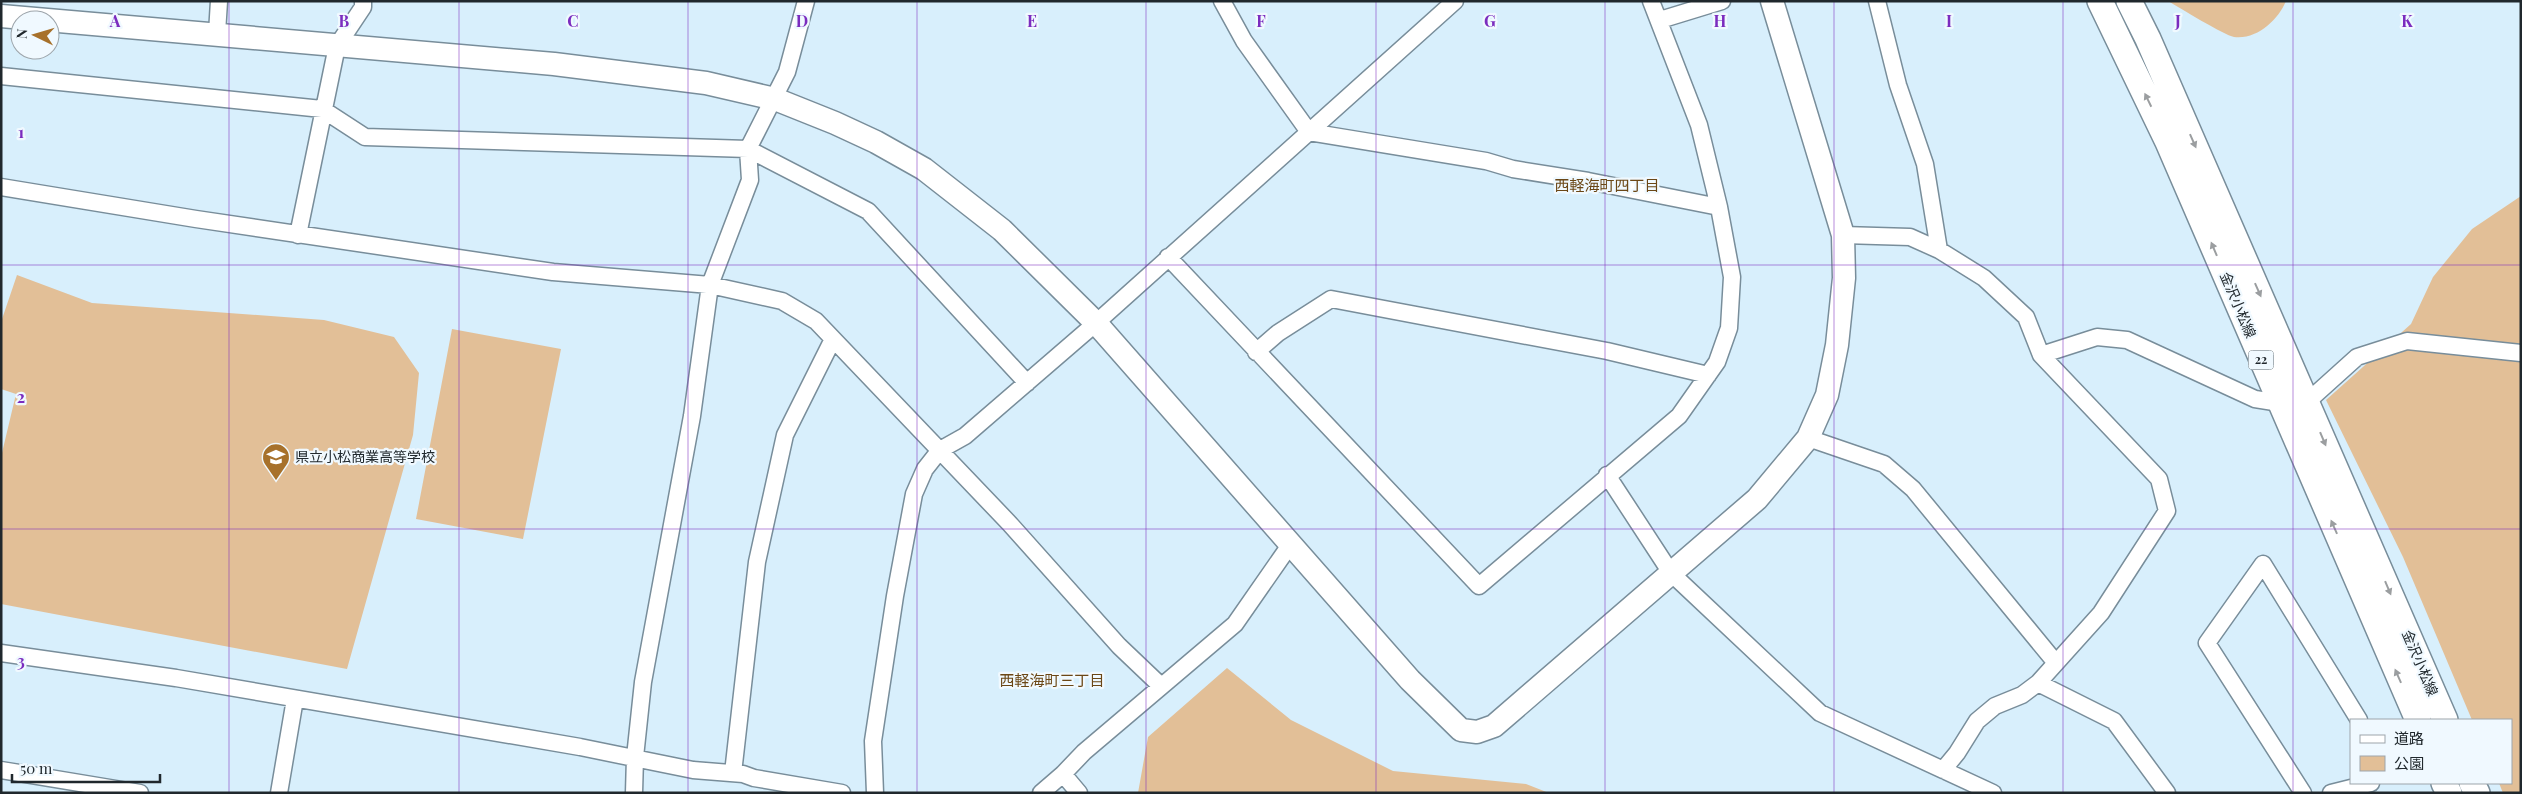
<svg xmlns="http://www.w3.org/2000/svg" width="2522" height="794" font-family="'Playfair Display','Noto Sans JP',serif">
  <style>
    .green { fill: #e2bf97 }
    .lines { fill: none; stroke-linecap: round; stroke-linejoin: round }
    .street-casing { stroke: #788d9a; stroke-width: 19 }
    .secondary-casing { stroke: #788d9a; stroke-width: 25 }
    .primary-casing { stroke: #788d9a; stroke-width: 28 }
    .street { stroke: #fff; stroke-width: 16 }
    .secondary { stroke: #fff; stroke-width: 22 }
    .primary { stroke: #fff; stroke-width: 25 }
    .oneway { fill: #9b9ea0 }
    .grid { fill: none; stroke: #7b2cbf; stroke-width: 1; stroke-opacity: 0.55 }
    .labels { text-anchor: middle; stroke-width: 4.5; stroke-linejoin: round; paint-order: stroke }
    .shield { fill: #f0f9ff; stroke: #5e676c; stroke-width: 1 }
    .shield-label { font-size: 12px; font-weight: bold; fill: #20282d }
    .street-label { font-size: 14px; fill: #20282d; stroke: #f0f9ff }
    .poi-label { font-size: 14px; fill: #20282d; stroke: #f0f9ff; text-anchor: start }
    .neighbourhood-label { font-size: 15px; fill: #6b4716; stroke: #f0f9ff }
    .grid-label { font-size: 16px; text-anchor: middle; font-weight: bold; fill: #7b2cbf; stroke: #f0f9ff; stroke-width: 4.5; stroke-linejoin: round; paint-order: stroke }
  </style>
  <rect width="100%" height="100%" fill="#d8effc"/>
  <path class="green" d="M2168,1H2286C2278,20 2257,40 2234,37C2224,35 2180,8 2168,1Z
    M2521,196V793H2503L2499,783H2511V720H2472L2403,557L2326,400L2411,324L2433,277L2472,229Z
    M17,275L92,303L324,320L394,337L419,373L413,435L347,669L1,604V457L16,394L1,389V322Z
    M452,329L561,349L523,539L416,519Z
    M1227,668L1291,720L1393,771L1526,784L1549,793H1138L1148,737Z"/>
  <g class="lines">
    <g class="street-casing">
      <path id="street" d="M1222,1L1244,41L1309,132L1486,161L1513,169L1588,181L1719,207
        M1877,1L1898,85L1925,164L1939,250
        M1660,20L1722,1
        M217,33L219,1
        M1,76L322,109L365,137L748,149L868,211L1027,383
        M1,187L196,219L553,272L710,285L782,301L816,321L1009,523L1119,646L1161,686
        M298,235L337,46L363,7V1
        M1843,235L1910,237L1939,250L1984,278L2026,317L2041,355L2159,479L2167,511L2101,613L2038,683L2022,695L1995,706L1977,721L1957,753L1943,770
        M1168,257L1479,586L1679,416L1717,362L1729,328L1732,277L1719,207L1699,125L1651,1
        M1256,352L1278,333L1331,299L1607,351L1708,375
        M2041,355L2097,337L2127,340L2255,399L2280,403
        M2307,402L2357,357L2407,341L2521,353
        M1808,438L1884,464L1913,489L2056,663
        M1607,475L1671,573L1820,713L1993,793
        M1,653L176,678L580,747L693,770L743,774L754,778L842,793
        M2038,683L2114,721L2167,793
        M1,770L140,793
        M733,773L757,562L785,435L833,339
        M1063,774L1079,793
        M279,793L295,699
        M634,793L635,757L643,682L692,416L710,285L750,180L748,149L787,72L806,1
        M875,793L873,741L895,596L914,494L925,469L940,450L965,436L1096,323L1455,1
        M1041,793L1063,774L1084,752L1235,624L1290,545
        M2303,793L2207,643L2263,564L2359,720
        M2331,793L2371,783"/>
    </g>
    <g class="secondary-casing">
      <path id="secondary" d="M1,16L554,64L706,83L775,99L835,123L876,142L924,169L1002,230L1096,323L1410,680L1461,730L1477,732L1494,726L1757,499L1808,438L1827,395L1837,345L1844,278L1843,235L1772,1"/>
    </g>
    <g class="primary-casing">
      <path id="primary" d="M2100,1L2168,142L2418,720
        M2129,1L2148,39L2445,720
        M2444,783L2449,793
        M2472,783L2477,793"/>
    </g>
    <use href="#street" class="street"/>
    <use href="#secondary" class="secondary"/>
    <use href="#primary" class="primary"/>
  </g>
  <defs><path id="oneway-solid" d="M-6-.8H1V-3.2L6.5 0L1 3.2V.8H-6Z" transform="scale(1.25)"/></defs>
  <g class="oneway">
    <use href="#oneway-solid" transform="translate(2148 100) rotate(-116)"/>
    <use href="#oneway-solid" transform="translate(2193 141) rotate(66)"/>
    <use href="#oneway-solid" transform="translate(2214 249) rotate(-113)"/>
    <use href="#oneway-solid" transform="translate(2258 290) rotate(66)"/>
    <use href="#oneway-solid" transform="translate(2323 439) rotate(67)"/>
    <use href="#oneway-solid" transform="translate(2334 527) rotate(-114)"/>
    <use href="#oneway-solid" transform="translate(2388 588) rotate(67)"/>
    <use href="#oneway-solid" transform="translate(2398 676) rotate(-114)"/>
  </g>
  <path class="grid" d="M229,1V793M459,1V793M688,1V793M917,1V793M1146,1V793M1376,1V793M1605,1V793M1834,1V793M2063,1V793M2293,1V793M1,265H2521M1,529H2521"/>
  <defs>
    <g id="school-pin" transform="scale(1.4375)"><path d="M0 17L-7.5 6A9.5 9.5 0 1 1 7.5 6Z" fill="#a7712b" stroke="#f0f9ff"/><path d="M0-5L7-2L0 1L-7-2ZM-4 1L0 2.5L4 1V4Q0 6-4 4Z" fill="#fff"/></g>
  </defs>
  <g fill-rule="evenodd">
    <use href="#school-pin" x="276" y="457"/>
  </g>
  <g class="labels">
    <rect class="shield" x="2248.5" y="350.5" width="25" height="19" rx="4"/>
    <g class="shield-label">
      <text x="2261" y="364">22</text>
    </g>
    <g class="street-label">
      <text transform="translate(2238 305) rotate(67)" y="5">金沢小松線</text>
      <text transform="translate(2420 663) rotate(67)" y="5">金沢小松線</text>
    </g>
    <g class="poi-label">
      <text x="295" y="462">県立小松商業高等学校</text>
    </g>
    <g class="neighbourhood-label">
      <text x="1607" y="191">西軽海町四丁目</text>
      <text x="1052" y="686">西軽海町三丁目</text>
    </g>
  </g>
  <g class="grid-label">
    <text x="115" y="27">A</text>
    <text x="344" y="27">B</text>
    <text x="573" y="27">C</text>
    <text x="802" y="27">D</text>
    <text x="1032" y="27">E</text>
    <text x="1261" y="27">F</text>
    <text x="1490" y="27">G</text>
    <text x="1720" y="27">H</text>
    <text x="1949" y="27">I</text>
    <text x="2178" y="27">J</text>
    <text x="2407" y="27">K</text>
    <text x="21" y="138">1</text>
    <text x="21" y="403">2</text>
    <text x="21" y="667">3</text>
  </g>
  <rect width="2522" height="794" fill="none" stroke="#20282d" stroke-width="5"/>
  <rect x="2350" y="719" width="162" height="65" fill="#f0f9ff" stroke="#9da5ab"/>
  <rect x="2360" y="735" width="25" height="8" fill="#ffffff" stroke="#9da5ab"/>
  <text x="2394" y="744" font-size="15" fill="#20282d">道路</text>
  <rect x="2360" y="756" width="25" height="15" fill="#e2bf97" stroke="#9da5ab"/>
  <text x="2394" y="769" font-size="15" fill="#20282d">公園</text>
  <g transform="translate(35 35) rotate(275)"><circle r="24" fill="#f0f9ff" stroke="#9da5ab"/>
  <path d="M0-4L9 19L0 12L-9 19Z" fill="#a7712b"/>
  <text y="-8" font-size="14" font-weight="bold" text-anchor="middle" fill="#20282d">N</text>
  </g>
  <path d="M12 774v8h148v-8" fill="none" stroke="#20282d" stroke-width="2.5"/>
  <text x="20" y="774" font-size="15" fill="#20282d" stroke="#f0f9ff" stroke-width="4" paint-order="stroke">50 m</text>
</svg>
